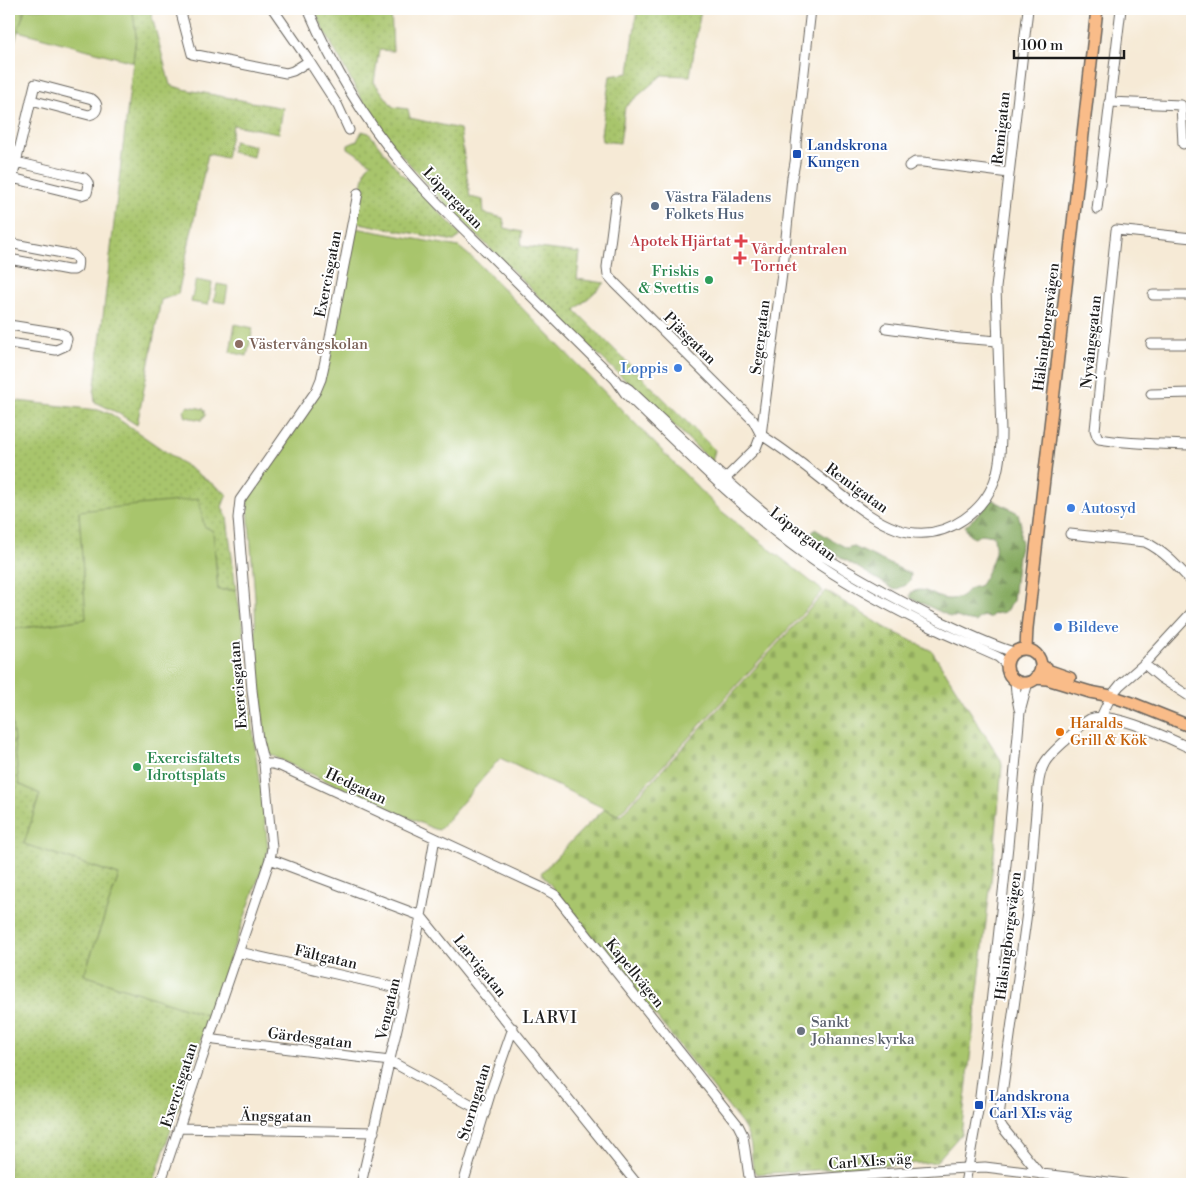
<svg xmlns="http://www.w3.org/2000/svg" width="1201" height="1193" font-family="'Libre Bodoni',serif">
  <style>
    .forest { fill: url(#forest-firs); stroke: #51633e }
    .cemetery { fill: url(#cemetery-stones); stroke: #627044 }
    .park { fill: url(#park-dots); stroke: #627044 }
    .garden { fill: #a8c56c; stroke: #627044 }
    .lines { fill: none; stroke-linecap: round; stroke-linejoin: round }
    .minor-casing { stroke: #68645d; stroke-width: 11 }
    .major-casing { stroke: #68645d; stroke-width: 14 }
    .minor { stroke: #fff; stroke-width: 9 }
    .major { stroke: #f9bc89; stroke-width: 11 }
    .transit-dot { fill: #1a4fb4; stroke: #fff; stroke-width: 2 }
    .service-dot { fill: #5c6f8a; stroke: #fff; stroke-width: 2 }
    .health-dot { fill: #e0444e; stroke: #fff; stroke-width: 2 }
    .leisure-dot { fill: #2e9e5b; stroke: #fff; stroke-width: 2 }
    .education-dot { fill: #8d6e63; stroke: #fff; stroke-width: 2 }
    .shop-dot { fill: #3f7fe0; stroke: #fff; stroke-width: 2 }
    .food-dot { fill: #e8710a; stroke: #fff; stroke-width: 2 }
    .worship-dot { fill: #6b7280; stroke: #fff; stroke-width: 2 }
    .labels { text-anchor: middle; stroke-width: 4; stroke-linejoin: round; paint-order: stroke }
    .street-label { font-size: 15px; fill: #1c1c1c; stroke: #fff }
    .transit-label { font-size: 15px; fill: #164399; stroke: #fff; text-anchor: start }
    .service-label { font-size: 15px; fill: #4e5e75; stroke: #fff; text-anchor: start }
    .health-label { font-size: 15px; fill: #be3a42; stroke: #fff; text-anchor: end }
    .leisure-label { font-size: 15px; fill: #27864d; stroke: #fff; text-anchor: end }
    .education-label { font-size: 15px; fill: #785e54; stroke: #fff; text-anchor: start }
    .shop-label { font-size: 15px; fill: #366cbe; stroke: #fff; text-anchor: start }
    .food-label { font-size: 15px; fill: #c56008; stroke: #fff; text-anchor: start }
    .worship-label { font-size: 15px; fill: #5b616d; stroke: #fff; text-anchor: start }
    .neighbourhood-label { font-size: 16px; letter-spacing: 1px; fill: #1c1c1c; stroke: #fff }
  </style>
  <defs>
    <pattern id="forest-firs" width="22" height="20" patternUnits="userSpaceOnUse" patternTransform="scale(1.25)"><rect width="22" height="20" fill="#86aa60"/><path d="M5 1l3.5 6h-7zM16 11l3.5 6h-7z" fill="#6d8a4e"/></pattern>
    <pattern id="cemetery-stones" width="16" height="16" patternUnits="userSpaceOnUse" patternTransform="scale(1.25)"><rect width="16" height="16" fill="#a8c56c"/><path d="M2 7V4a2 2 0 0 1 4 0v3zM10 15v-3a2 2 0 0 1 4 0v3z" fill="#90a95d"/></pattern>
    <pattern id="park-dots" width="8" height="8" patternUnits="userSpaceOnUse" patternTransform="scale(1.25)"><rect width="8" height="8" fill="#a8c56c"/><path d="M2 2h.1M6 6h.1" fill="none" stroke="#90a95d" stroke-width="1.8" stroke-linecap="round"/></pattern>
  </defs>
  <rect width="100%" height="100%" fill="#fff"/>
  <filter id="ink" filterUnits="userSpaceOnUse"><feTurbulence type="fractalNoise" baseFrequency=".02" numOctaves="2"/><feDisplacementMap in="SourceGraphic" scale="10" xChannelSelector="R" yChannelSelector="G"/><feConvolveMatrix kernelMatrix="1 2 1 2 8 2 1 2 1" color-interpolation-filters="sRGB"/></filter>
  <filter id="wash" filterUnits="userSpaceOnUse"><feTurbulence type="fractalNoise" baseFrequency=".0096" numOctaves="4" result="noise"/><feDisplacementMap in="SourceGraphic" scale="20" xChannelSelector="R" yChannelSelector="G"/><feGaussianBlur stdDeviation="1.12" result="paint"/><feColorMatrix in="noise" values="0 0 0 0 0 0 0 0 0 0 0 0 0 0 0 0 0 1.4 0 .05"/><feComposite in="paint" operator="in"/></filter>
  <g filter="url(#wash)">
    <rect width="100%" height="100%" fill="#f6ead6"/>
    <path class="forest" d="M991,499L1018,513L1021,525L1020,538L1022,541L1018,555L1013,601L1005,612L994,614L989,618L984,616L978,618L976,622L965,620L957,617H950L945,614L911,598L910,595L911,593C924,584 935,599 948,599C952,599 960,598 963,596C968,591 963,594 968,590C971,587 976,587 979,586C985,579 993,560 995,552C996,547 994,541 994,536L981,534L975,538C968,536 967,532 965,526L981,512Z
      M815,529L832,540L847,548L852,546L911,574L910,581L906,585L895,590L839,556L812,537L811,534Z"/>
    <path class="cemetery" d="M826,591L886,628L932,651L1001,760L1002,766L994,855L961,1134L936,1162L756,1174C751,1166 752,1155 751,1146C749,1138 746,1130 741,1123L541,873L584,828L605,809L620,816Z"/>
    <path class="park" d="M9,9H25L9,60Z
      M99,9H150L170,85L183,89L283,108L279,133L233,125L226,158L208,154L178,294L161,300L137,425L116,412L95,402L94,393L136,36L133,12Z
      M315,9H391L393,51L379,50L374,82L393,107L408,109L410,118L460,129L470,197L483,200L484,213L503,218L505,228L522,232L521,246L580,253L577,279L605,283L575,310L715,450L712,462L680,431L589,346L513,271L447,206L396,149L362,100L321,25Z
      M637,9H701L690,76L662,75L625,107L620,143L602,141L601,134L610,76L629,73Z
      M362,131L369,133L399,171L453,226L461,236L454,241L354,222L366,168L371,163L348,148V145L357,141Z
      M9,400L98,410L111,414L227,494L222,507L227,517L236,590H218L213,531L79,511L87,619L9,630Z
      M9,698L19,784L40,794L24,844L119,875L84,975L209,1016L153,1184H9Z"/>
    <path class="garden" d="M25,9H99L133,12L136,36L133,62L18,31Z
      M234,141L255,146L253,157L231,152Z
      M356,228L459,247L477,262L720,510L823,591L618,815L500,758L439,830L434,829L289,764L270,754L265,734L256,666L255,597L247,496L322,387Z
      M196,280L212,283L208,305L191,302Z
      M217,284L228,286L225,303L214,301Z
      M235,324L253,328L247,356L230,352Z
      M188,406L204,409L205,411V413L206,414L205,416H204L202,420L186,417L185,415V413L184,412L185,409Z
      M199,499L204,526L213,531L218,590H236L244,630L242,637L259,780L261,787L268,848L266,858L209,1016L84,975L119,875L24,844L40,794L19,784L9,698V630L86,619L79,511Z"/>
  </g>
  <g filter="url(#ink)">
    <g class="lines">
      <g class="minor-casing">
        <path id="minor" d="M180,9L192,54L286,73L293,71L309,61
          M273,9L309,61L338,106L349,130
          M308,9C332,65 362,117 402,164C430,198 463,228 494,259C534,299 575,339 615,379L625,393C687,453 748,516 820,565C856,589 894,609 933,628C954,638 976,647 998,657L1007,665
          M1109,102L1181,105L1183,144
          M909,166L915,162H923L1009,173
          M12,178L81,195L87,193C89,186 90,183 84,178L16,162
          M9,192L35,84L92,99C100,105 98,113 89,115L31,100
          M616,198L607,267L608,275L615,283L753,420L761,435C788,451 813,473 838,492C876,522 916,552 964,519C996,497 1001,468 1001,432L996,288L1028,9
          M1097,209L1121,9
          M1192,238L1116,230L1095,430L1097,436L1099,439C1130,444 1161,444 1192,445
          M9,243L73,255C79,259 78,262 77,268L74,270H68L9,259
          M1153,295H1192
          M9,325L60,333L65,335L67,339L65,346L56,350L9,343
          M886,328L960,338L998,341
          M1151,344H1192
          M621,384L629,389C687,443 744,501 809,547C820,555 832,561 844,569C873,586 903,603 934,618C960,630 986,644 1014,652
          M1151,394L1192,393
          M720,484L756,448L761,435L784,258L792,177C795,165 797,156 796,144L811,9
          M1070,534L1145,542C1164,551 1178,567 1192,582
          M1144,664L1161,678L1192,698
          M1015,680L1016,693L1019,709
          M1101,717L1111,696L1120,685L1144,664L1192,612
          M264,764H272L280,766L543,888L555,895L738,1125L743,1135L750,1184
          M270,859L421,916L637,1184
          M239,952L406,990
          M209,1038L215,1040L390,1061L485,1113
          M179,1128L374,1132
          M1040,1174L1003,1128L1000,1123L999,1116L1029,898L1038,787C1041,762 1047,758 1064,742C1071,736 1082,723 1090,719C1112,710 1170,739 1192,749
          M160,1184L209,1038L270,859L272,848L264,764L258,740L252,690L238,518L240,500L316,391L321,379L329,343L358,193
          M361,1184L406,990L421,916L435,838
          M463,1184L492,1088L513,1028
          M745,1184L948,1169L985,1167L1125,1184
          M965,1184L979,1105L990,1013L1008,846L1020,712L1028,682"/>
      </g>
      <g class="major-casing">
        <path id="major" d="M1026,649L1027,628C1050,422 1075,215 1097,9
          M1007 666a17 17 0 1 1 34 0a17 17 0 1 1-34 0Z
          M1041,665L1050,671L1070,678
          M1035,678L1047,679L1090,692L1111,696L1132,703L1192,727"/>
      </g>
      <use href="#minor" class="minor"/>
      <use href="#major" class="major"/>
    </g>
  </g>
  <g class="transit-dot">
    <rect x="792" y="149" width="10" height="10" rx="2.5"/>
    <rect x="974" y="1100" width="10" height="10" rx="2.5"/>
  </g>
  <circle class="service-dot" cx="655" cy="206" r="5"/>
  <g class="health-dot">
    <path d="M738.5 233.5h5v5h5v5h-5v5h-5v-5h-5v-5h5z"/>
    <path d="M737.5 250.5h5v5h5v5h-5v5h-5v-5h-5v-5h5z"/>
  </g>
  <g class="leisure-dot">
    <circle cx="709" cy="280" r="5"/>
    <circle cx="137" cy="767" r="5"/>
  </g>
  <circle class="education-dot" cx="239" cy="344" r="5"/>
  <g class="shop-dot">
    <circle cx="678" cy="368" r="5"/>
    <circle cx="1071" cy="508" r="5"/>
    <circle cx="1058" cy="627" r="5"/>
  </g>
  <circle class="food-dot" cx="1060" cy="732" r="5"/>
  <circle class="worship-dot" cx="801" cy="1031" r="5"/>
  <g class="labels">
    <g class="street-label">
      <text transform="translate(1001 128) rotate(-84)" y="5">Remigatan</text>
      <text transform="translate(453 198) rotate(46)" y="5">Löpargatan</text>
      <text transform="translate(328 274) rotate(-79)" y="5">Exercisgatan</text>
      <text transform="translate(1046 327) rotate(-83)" y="5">Hälsingborgsvägen</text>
      <text transform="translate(760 337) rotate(-83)" y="5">Segergatan</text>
      <text transform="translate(690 338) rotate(45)" y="5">Pjäsgatan</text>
      <text transform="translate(1091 342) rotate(-84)" y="5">Nyvångsgatan</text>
      <text transform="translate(857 488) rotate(36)" y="5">Remigatan</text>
      <text transform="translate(803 534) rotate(37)" y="5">Löpargatan</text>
      <text transform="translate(238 685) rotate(-95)" y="5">Exercisgatan</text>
      <text transform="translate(356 786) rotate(25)" y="5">Hedgatan</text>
      <text transform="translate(1008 936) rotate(-83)" y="5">Hälsingborgsvägen</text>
      <text transform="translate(326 957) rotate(13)" y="5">Fältgatan</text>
      <text transform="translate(480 966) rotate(51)" y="5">Larvigatan</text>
      <text transform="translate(635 973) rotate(51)" y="5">Kapellvägen</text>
      <text transform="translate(388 1009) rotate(-77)" y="5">Vengatan</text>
      <text transform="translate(310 1038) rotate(7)" y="5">Gärdesgatan</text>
      <text transform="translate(179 1085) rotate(-72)" y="5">Exercisgatan</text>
      <text transform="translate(474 1102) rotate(-73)" y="5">Stormgatan</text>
      <text transform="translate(276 1116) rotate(1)" y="5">Ängsgatan</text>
      <text transform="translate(870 1161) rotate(-4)" y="5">Carl XI:s väg</text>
    </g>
    <g class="transit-label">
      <text x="807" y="150">Landskrona<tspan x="807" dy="17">Kungen</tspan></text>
      <text x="989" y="1101">Landskrona<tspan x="989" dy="17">Carl XI:s väg</tspan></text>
    </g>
    <g class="service-label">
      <text x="665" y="202">Västra Fäladens<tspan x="665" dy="17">Folkets Hus</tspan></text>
    </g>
    <g class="health-label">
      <text x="731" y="246">Apotek Hjärtat</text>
      <text x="751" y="254" text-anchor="start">Vårdcentralen<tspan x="751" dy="17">Tornet</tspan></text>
    </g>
    <g class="leisure-label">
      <text x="699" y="276">Friskis<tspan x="699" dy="17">&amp; Svettis</tspan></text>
      <text x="147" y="763" text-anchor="start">Exercisfältets<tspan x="147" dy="17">Idrottsplats</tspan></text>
    </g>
    <g class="education-label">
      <text x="249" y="349">Västervångskolan</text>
    </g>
    <g class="shop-label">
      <text x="668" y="373" text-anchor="end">Loppis</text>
      <text x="1081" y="513">Autosyd</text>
      <text x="1068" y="632">Bildeve</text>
    </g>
    <g class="food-label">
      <text x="1070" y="728">Haralds<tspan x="1070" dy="17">Grill &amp; Kök</tspan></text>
    </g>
    <g class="worship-label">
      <text x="811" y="1027">Sankt<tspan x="811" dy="17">Johannes kyrka</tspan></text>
    </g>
    <g class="neighbourhood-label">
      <text x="550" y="1023">LARVI</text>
    </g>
  </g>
  <rect width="1201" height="1193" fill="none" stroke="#fff" stroke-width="30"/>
  <path d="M1014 50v8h110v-8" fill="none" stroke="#1c1c1c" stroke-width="2.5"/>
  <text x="1021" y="50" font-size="15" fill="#1c1c1c" stroke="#ffffff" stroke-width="4" paint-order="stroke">100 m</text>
</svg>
